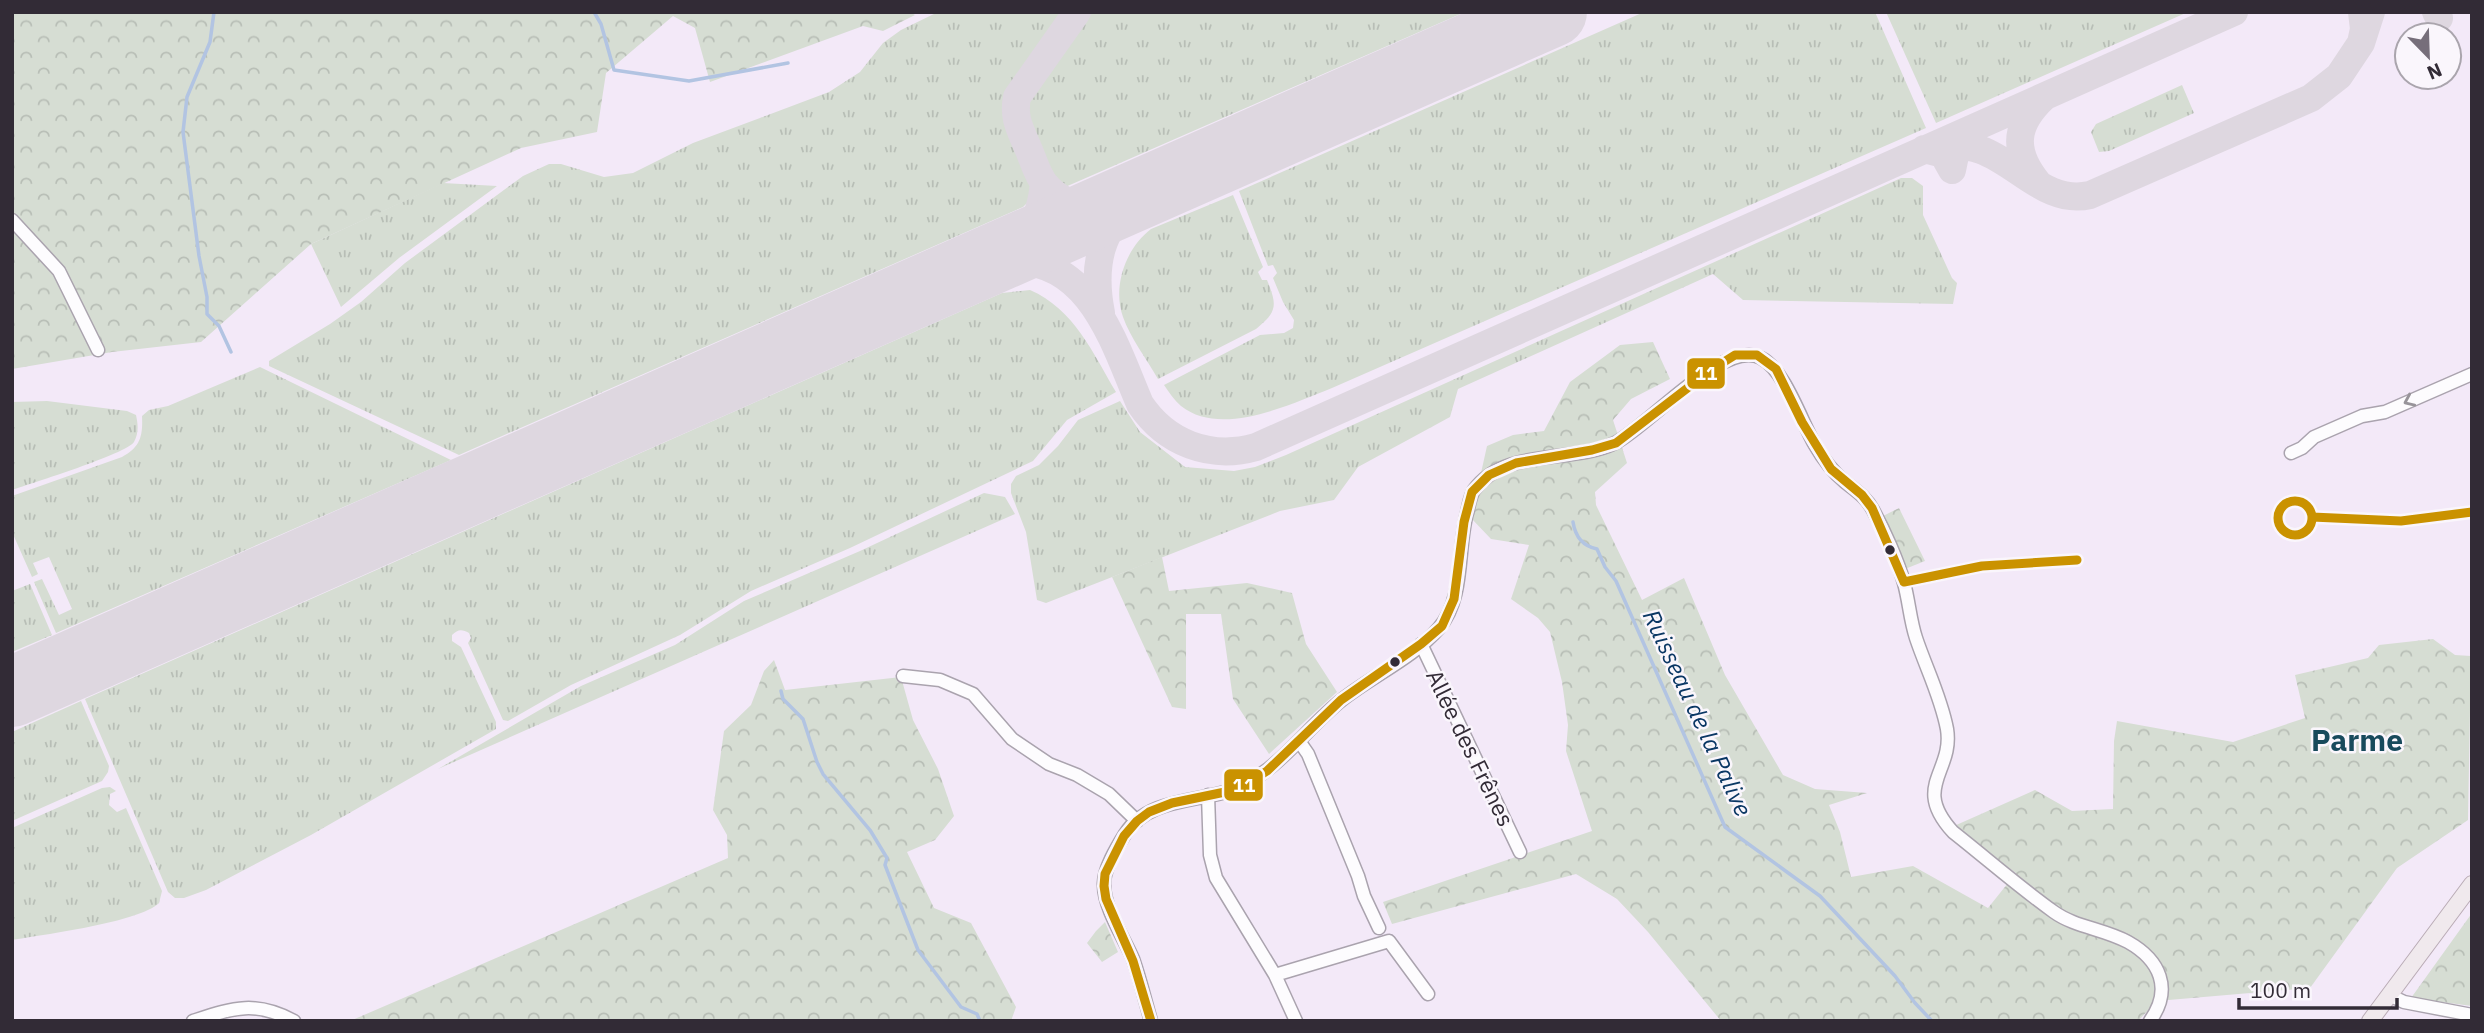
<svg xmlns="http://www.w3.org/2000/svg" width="2484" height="1033" font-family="'IBM Plex Sans',sans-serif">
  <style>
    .grass { fill: url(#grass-tufts) }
    .forest { fill: url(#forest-crowns) }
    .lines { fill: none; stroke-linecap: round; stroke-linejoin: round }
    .stream { stroke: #b2c4e2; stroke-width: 3.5 }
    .taxiway { stroke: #ded7e0; stroke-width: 28 }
    .runway { stroke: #ded7e0; stroke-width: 70 }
    .minor-casing { stroke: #aaa3ae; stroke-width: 15 }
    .major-casing { stroke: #baacb6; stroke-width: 18 }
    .minor { stroke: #fdfcfe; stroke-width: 12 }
    .major { stroke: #f0e9ed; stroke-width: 16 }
    .bus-1-casing { stroke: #faf6fc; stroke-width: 14 }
    .bus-1 { stroke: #ca9200; stroke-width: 9 }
    .oneway { stroke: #98949a }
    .bus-dot { fill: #322b36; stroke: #faf6fc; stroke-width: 2.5 }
    .labels { text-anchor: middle; stroke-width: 5; stroke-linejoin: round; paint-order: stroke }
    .street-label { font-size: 23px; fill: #322b36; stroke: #faf6fc }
    .water-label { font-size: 24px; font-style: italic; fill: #0a3764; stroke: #faf6fc }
    .district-label { font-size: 30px; font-weight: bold; fill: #184a5c; stroke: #faf6fc }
    .line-badge { stroke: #faf6fc; stroke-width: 2.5 }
    .badge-label { font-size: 19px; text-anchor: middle; font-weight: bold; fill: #fff }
  </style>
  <defs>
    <pattern id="grass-tufts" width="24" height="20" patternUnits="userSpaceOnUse" patternTransform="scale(1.75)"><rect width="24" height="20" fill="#d6ddd3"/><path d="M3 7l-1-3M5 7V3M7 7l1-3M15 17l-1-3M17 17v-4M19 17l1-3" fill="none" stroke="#b8beb6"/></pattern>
    <pattern id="forest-crowns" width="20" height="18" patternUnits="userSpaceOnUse" patternTransform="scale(1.75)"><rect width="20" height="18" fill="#d6ddd3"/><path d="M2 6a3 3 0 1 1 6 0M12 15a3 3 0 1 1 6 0" fill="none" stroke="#b8beb6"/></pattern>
  </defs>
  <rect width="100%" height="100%" fill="#f3e9f8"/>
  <path class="grass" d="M938,12H1070L1011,95C1003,135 1042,163 1034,196L1023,207L459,455L269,366V361L330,324L361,302L405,263L523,176L549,164H561L604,177L633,173L693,143L829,92L860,72L883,43L901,30Z
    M1084,12H1465L1063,188C1046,179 1041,166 1034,149C1029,137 1020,122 1020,108C1020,90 1071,30 1084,12Z
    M1644,12H1875L1926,128L1332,388C1291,404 1221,438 1181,406C1174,400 1169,392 1164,385L1260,335L1284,333L1293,328L1294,320L1283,302L1273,278L1277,273L1273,265L1268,266L1239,191Z
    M1886,12H2188L1936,123Z
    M2182,85L2194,113L2109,151L2099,152L2091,132L2096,124Z
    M1901,178H1912L1923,186V215L1952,278L1957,283L1953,304L1743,300L1713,274L1458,389L1450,417L1358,467L1334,500L1280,511L1046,603L1037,600L1026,532L1011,493V484L1016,476L1039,465L1058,446L1078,420L1120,401L1140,432L1185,467L1234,471L1255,467L1286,455Z
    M443,183L497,186L399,258L341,307L311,244Z
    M1233,195L1263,267L1258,272L1262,280H1267C1277,305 1278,311 1256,329L1158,379C1147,360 1130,337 1123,317C1112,286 1126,248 1151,229Z
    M1030,290C1074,309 1093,353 1116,392L1067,420L1033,461L850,548L751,591L680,635L571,685L508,721L503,720L468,643L471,638L469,633C462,629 458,629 452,635V641L461,647L496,722V729L311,835L206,890L184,898H175L168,892L85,699L1002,293Z
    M260,367L451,460L56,633L34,582L42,579L59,615L72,609L49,557L33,563L38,574L32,577L12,532V496L122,457C140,447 143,437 142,416L149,410L168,406Z
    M47,401L127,411L136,415C138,424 139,433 134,442C126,454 32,483 12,490V402Z
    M984,493L1005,497L1015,514L438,769L581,686L675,645L744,601L860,551Z
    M30,584L52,635L12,652V591Z
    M81,701L109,766L108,772L102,781L12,821V732Z
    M110,787L116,791L110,794L109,805L117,812L126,808L162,891L159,903C140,922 42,935 12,940V828L102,788Z"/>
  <path class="forest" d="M12,12H910L915,15L883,31L863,26L710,82L695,28L673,16L606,73L597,132L521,148L311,244L201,342L112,352L12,369Z
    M1653,342L1670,379L1631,399L1613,420L1627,463L1595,492L1596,505L1642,600L1684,578L1725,675L1783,775L1815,789L1867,793L1829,805L1840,832L1851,877L1913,866L1988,908L2016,873L1976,845L1954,826L2035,790L2072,811L2113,809L2114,741L2117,721L2233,742L2305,718L2295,675L2368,658L2379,645L2433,639L2455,655L2471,656L2468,820L2397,868L2310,988L2157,1001L2138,1021H1721L1648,932L1617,899L1576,874L1392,924L1383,902L1592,831L1566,751L1568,725L1562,682L1550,632L1538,618L1511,599L1529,545L1491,539L1471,518L1487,446L1513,435L1544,431L1570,382L1620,345Z
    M1899,508L1925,561L1905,569L1883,516Z
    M1162,557L1169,591L1247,583L1292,593L1306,644L1337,692L1269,754L1233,699L1221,614H1186V709L1172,707L1112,577Z
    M774,660L785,690L901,677L913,720L938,769L954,816L935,840L907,852L934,908L971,923L1016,1007L1011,1021H350L728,858L727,835L713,810L724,731L751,705L764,671Z
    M2472,913V1006L2411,998Z
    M1105,922L1118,952L1102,962L1087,943L1096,931Z"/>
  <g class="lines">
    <path class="stream" d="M214,12L210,42L187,97L183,132L199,256L207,297V314L219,326L231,352
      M594,12L601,24L614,70L689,81L788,63
      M1573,522C1575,535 1582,546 1597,549L1605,567L1616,581L1725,827L1820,896L1895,976L1915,1003L1932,1021
      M781,691L783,699L803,719L817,762L823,774L870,830L887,858L885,865L918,950L961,1007L977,1014L980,1021"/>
    <path class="taxiway" d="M1077,12L1017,97C1013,118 1020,129 1028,148C1033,159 1037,174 1044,183C1070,216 1107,206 1139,194
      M2362,12L2364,29L2361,43L2371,12
      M2436,12L2439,18
      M1937,147C1952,145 1967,145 1981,150C2019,164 2047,205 2090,195L2311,98L2339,76L2361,43
      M1924,149L1943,154L1952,170L1958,141L1965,132
      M2038,183C2012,151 2014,125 2044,97
      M988,260C1025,240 1040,226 1044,183
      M973,268C985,265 998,261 1010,261C1091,258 1114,344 1140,404C1166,443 1210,460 1256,447L2234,12
      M1101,313C1092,267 1099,226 1140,197"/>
    <path class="runway" d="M12,692L1552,12"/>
    <g class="minor-casing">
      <path id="minor" d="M12,220L59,271L98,350
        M2291,453L2302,448L2314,437L2362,416L2385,412L2472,374
        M1421,644L1520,852
        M903,676L940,680L973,694L1012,739L1049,764L1077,775L1109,794L1137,821
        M1299,741L1308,754L1358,876L1364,896L1379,928
        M1208,795L1210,855L1216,878L1275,975L1296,1021
        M1275,975L1389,941L1428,994
        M2389,995L2404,1002L2472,1015
        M193,1021C233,1008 255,1000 294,1021
        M1151,1021C1145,1000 1140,979 1133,959C1124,938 1104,908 1104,885C1103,870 1117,847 1125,834C1147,800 1191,802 1225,792C1275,778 1304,729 1343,699C1374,675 1414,657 1439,628C1465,598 1457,549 1467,513C1469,505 1470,496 1474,490C1505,447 1572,464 1615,443C1649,426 1724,338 1761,358C1785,370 1801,421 1815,445C1823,459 1833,472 1845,482C1856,491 1866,497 1873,510C1884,530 1898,561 1904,583C1909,601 1910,620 1916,638C1926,668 1941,697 1947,729C1954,772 1911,786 1953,832C1986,858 2019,887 2054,912C2075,927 2104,929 2128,942C2160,960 2173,989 2150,1021"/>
    </g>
    <g class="major-casing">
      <path id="major" d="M2370,1021L2472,884"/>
    </g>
    <use href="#minor" class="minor"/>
    <use href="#major" class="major"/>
    <g class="bus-1-casing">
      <path id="bus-1" d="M2278 518a17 17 0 1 1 34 0a17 17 0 1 1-34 0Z
        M2312,517L2401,521L2472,512
        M1904,582L1982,566L2077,560
        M1151,1021L1133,961L1106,899L1104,886L1105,874L1124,836L1137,821L1149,812L1172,803L1225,792L1246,784L1267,771L1341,700L1421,644L1442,626L1454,599L1464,522L1472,492L1489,475L1516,463L1592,450L1616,443L1711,370L1735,355H1757L1776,369L1802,422L1831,469L1862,495L1872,508L1904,582"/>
    </g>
    <use href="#bus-1" class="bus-1"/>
  </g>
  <defs><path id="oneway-chevron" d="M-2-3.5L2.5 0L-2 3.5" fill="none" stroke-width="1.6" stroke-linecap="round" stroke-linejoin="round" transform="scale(1.75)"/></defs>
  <use class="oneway" href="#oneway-chevron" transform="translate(2409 401) rotate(156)"/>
  <g class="bus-dot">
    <circle cx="1890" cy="550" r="6"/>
    <circle cx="1395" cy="662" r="6"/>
  </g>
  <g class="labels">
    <g class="street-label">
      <text transform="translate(1470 748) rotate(64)" y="8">Allée des Frênes</text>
    </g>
    <g class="water-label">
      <text transform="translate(1697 713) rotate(65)" y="8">Ruisseau de la Palive</text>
    </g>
    <g class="district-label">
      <text x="2357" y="751">Parme</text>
    </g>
  </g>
  <g class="line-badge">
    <rect x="1686" y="357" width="40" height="33" rx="7" fill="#ca9200"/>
    <rect x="1223" y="768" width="41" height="34" rx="7" fill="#ca9200"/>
  </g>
  <g class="badge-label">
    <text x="1706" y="380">11</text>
    <text x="1244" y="792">11</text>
  </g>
  <rect width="2484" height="1033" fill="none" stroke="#322b36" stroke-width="28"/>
  <g transform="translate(2428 56) rotate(157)"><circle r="33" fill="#faf6fc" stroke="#aaa5ad" stroke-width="2"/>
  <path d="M0-5L12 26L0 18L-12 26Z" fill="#766e7a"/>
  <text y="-10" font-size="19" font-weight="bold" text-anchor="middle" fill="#322b36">N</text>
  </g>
  <path d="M2239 998v10h158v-10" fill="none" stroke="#322b36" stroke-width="3.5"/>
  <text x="2250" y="998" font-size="21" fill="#322b36" stroke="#faf6fc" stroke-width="5" paint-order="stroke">100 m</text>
</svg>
